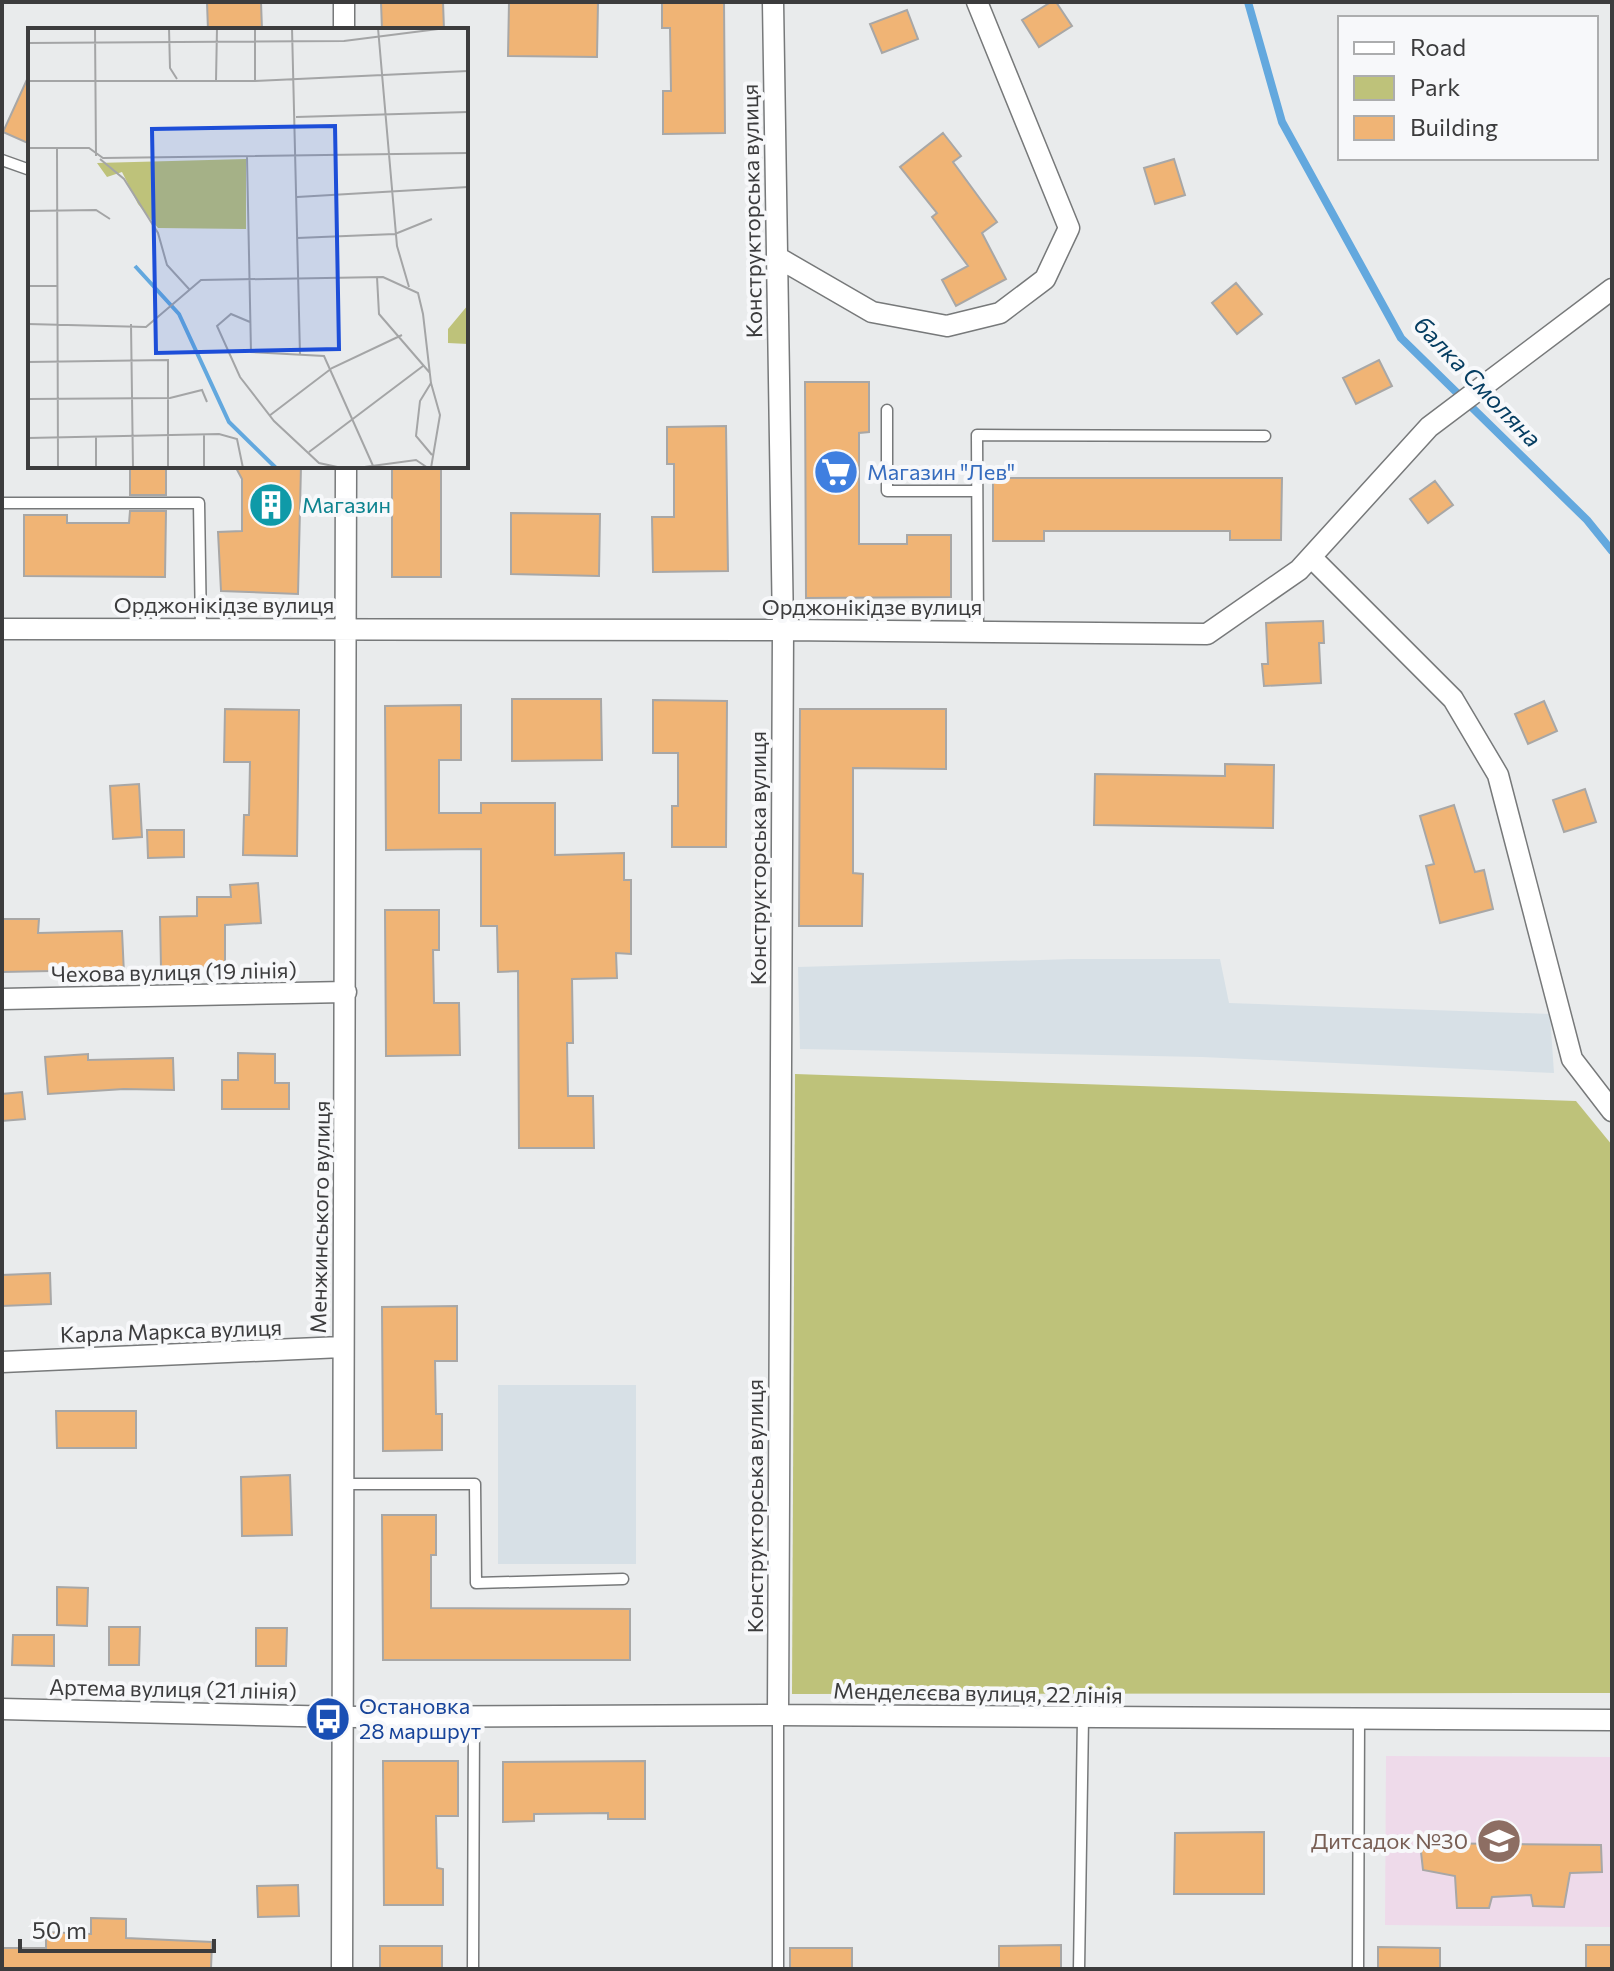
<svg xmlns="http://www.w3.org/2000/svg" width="1614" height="1971" font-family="Commissioner,sans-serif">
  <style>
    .built { fill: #d7e0e6 }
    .education { fill: #eedaea }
    .green { fill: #bec27a }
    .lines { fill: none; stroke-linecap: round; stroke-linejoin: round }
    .stream { stroke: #63a8de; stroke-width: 8 }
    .building { fill: #f0b475; stroke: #a8a7a6; stroke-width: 2 }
    .lane-casing { stroke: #77797a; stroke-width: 13 }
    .street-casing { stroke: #77797a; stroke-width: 23 }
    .lane { stroke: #fff; stroke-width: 10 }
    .street { stroke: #fff; stroke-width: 20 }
    .labels { text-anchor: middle; stroke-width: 8; stroke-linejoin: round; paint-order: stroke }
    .street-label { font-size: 22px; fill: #3c3c3d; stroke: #f7f8fa }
    .shop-label { font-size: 22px; fill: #366cbe; stroke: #f7f8fa; text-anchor: start }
    .culture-label { font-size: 22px; fill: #0d838f; stroke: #f7f8fa; text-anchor: start }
    .transit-label { font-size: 22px; fill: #164399; stroke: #f7f8fa; text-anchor: start }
    .education-label { font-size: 22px; fill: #785e54; stroke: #f7f8fa; text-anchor: end }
    .water-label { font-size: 24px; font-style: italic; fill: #053d61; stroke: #f7f8fa }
    .inset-river { fill: none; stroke: #63a8de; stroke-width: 4 }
    .inset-road { fill: none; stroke: #a4a5a6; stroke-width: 2 }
    .view { fill: #1d4ed8; fill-opacity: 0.15; stroke: #1d4ed8; stroke-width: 4 }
    .inset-edge { fill: none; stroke: #3c3c3d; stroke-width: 4 }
  </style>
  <rect width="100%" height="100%" fill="#e9ebec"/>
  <path class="built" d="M1072,959H1220L1229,1003L1550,1014L1554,1073L1202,1057L800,1049L798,967Z
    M498,1385H636V1564H498Z"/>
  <path class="education" d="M1386,1756L1612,1757V1927L1385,1925Z"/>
  <path class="green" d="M795,1074L1576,1101L1612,1145V1693L792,1694Z"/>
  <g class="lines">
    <path class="stream" d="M1248,2L1282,122L1401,338L1587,520L1612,551"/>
  </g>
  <path class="building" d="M207,2H261L262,30H208Z
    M381,2H443L444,30H382Z
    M509,2H598L597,57L508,56Z
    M662,2H724L725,133L663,134V91H671L670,28H662Z
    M1051,2H1056L1072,26L1039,47L1022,20Z
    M907,10L918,39L882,53L870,24Z
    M30,73V144L3,132Z
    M943,133L961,156L953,162L997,222L982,233L1006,279L956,306L942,280L968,266L932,217L937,213L900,167Z
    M1174,159L1185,195L1155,204L1144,168Z
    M1236,283L1262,314L1237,334L1212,303Z
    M1379,360L1392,386L1356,404L1343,378Z
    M805,382H869V432L859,433V544H907V535H951V597L806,598Z
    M726,426L728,571L653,572L652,517H674V464H667V427Z
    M130,466H166V495H130Z
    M235,466H301L298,594L221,591L218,532L242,531V479Z
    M392,466H441V577H392Z
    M993,478H1282L1281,540H1230V531H1044V541H993Z
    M1435,481L1453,505L1428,523L1410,499Z
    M130,511H166L165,577L24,576V515H67V523H129Z
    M511,513L600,514L599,576L511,574Z
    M1323,621L1324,643H1319L1321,683L1264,686L1262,664H1268L1266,623Z
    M512,699H601L602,760L512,761Z
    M653,700L727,701L726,847H672V806H678V753H653Z
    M1544,701L1557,731L1528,744L1515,714Z
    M461,705V760H439V813H481V803H555V855L624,853V880H631V954L616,953L617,978L572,979L573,1043H567L568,1096H593L594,1148H519L518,971L498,972L497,926H481V849L386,850L385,706Z
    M225,709L299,710L297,856L243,855L244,815H249L250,762H224Z
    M800,709H946V769L853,768V873L863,874L862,926H799Z
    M1225,764L1274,765L1273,828L1094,825L1095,774L1225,776Z
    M139,784L142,837L113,839L110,786Z
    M1585,789L1596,822L1564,832L1553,800Z
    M1454,805L1475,872L1484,870L1493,909L1440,923L1426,866L1434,864L1420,816Z
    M147,830H184V857L148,858Z
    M258,883L261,923L225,925V967L161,968L160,917L197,916V897H231L230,885Z
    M385,910H439V950H433L434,1003H459L460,1055L386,1056Z
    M2,919H39L38,933L122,931L124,974L102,975V970L2,972Z
    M238,1053L275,1054V1083H289V1109H222V1080H238Z
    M88,1054V1060L173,1058L174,1090L124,1089L48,1094L45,1057Z
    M22,1092L25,1119L2,1121V1094Z
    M50,1273L51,1304L2,1306V1275Z
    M457,1306V1361H435L436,1414H442V1450L383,1451L382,1307Z
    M56,1411H136V1448H57Z
    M290,1475L292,1535L242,1536L241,1477Z
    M382,1515H436V1555H431V1608L630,1609V1660H383Z
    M57,1587L88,1588L87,1626L57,1625Z
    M109,1627H140L139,1665H109Z
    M256,1628H287L286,1666H256Z
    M13,1635H54V1666L12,1665Z
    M383,1761H458V1816H436L437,1868L443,1869V1905H384Z
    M645,1761V1819H608V1813L534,1814V1821L503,1822V1762Z
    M1264,1832V1894H1174L1175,1833Z
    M1420,1843L1601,1845L1602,1872L1570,1873L1564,1907L1533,1906L1531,1895L1492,1897L1489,1908H1457L1455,1876L1423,1870Z
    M298,1885L299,1916L258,1917L257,1886Z
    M91,1918L126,1919V1938L212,1942L211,1969H2V1948H46V1932L91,1934Z
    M1061,1945V1969H999V1946Z
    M1586,1945H1612V1969H1586Z
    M380,1946H442V1969H380Z
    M1378,1947L1440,1948V1969H1378Z
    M790,1948H852V1969H790Z"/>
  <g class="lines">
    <g class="lane-casing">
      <path id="lane" d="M2,160L30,170
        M887,410V491H977
        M2,503H199L201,630
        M978,631L977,435L1265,436
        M343,1484H475L476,1583L623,1579
        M778,1715V1969
        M473,1969L474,1716
        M1079,1969L1083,1718
        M1358,1969L1359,1719"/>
    </g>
    <g class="street-casing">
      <path id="street" d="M344,2V30
        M773,2L783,630L778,1715
        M777,257L872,312L947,326L1000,313L1045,279L1069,228L977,2
        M1311,557L1453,699L1498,775L1572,1059L1612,1111
        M2,629L783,630L1207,634L1299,570L1429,427L1612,289
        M2,999L346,992
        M2,1362L342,1347
        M2,1709L343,1717L778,1715L1612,1720
        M342,1969L346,466"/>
    </g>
    <use href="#lane" class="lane"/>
    <use href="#street" class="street"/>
  </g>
  <defs>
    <g id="supermarket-disc" transform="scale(2.3)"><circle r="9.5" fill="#3f7fe0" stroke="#f7f8fa"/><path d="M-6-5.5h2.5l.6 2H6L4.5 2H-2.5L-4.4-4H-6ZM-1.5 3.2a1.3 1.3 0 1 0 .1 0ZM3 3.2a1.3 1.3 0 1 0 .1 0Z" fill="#fff"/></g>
    <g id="building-disc" transform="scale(2.3)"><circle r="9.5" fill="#0f9aa8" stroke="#f7f8fa"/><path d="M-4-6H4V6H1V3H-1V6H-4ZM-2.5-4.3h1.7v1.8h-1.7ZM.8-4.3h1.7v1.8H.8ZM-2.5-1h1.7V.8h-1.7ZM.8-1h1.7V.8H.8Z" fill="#fff"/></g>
    <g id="bus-disc" transform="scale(2.3)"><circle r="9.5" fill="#1a4fb4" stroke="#f7f8fa"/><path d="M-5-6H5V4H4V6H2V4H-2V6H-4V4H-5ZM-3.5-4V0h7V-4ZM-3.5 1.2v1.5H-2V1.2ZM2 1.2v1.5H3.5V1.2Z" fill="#fff"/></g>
    <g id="school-disc" transform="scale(2.3)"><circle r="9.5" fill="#8d6e63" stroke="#f7f8fa"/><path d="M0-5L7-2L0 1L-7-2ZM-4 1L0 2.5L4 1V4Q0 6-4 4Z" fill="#fff"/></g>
  </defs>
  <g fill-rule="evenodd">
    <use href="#supermarket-disc" x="836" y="472"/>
    <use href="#building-disc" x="271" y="505"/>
    <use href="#bus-disc" x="328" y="1719"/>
    <use href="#school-disc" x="1499" y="1841"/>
  </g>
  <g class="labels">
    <g class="street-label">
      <text transform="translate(752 211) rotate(-91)" y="8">Конструкторська вулиця</text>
      <text x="224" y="613">Орджонікідзе вулиця</text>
      <text x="872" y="615">Орджонікідзе вулиця</text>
      <text transform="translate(758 858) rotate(-90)" y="8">Конструкторська вулиця</text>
      <text transform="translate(174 972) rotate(-1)" y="8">Чехова вулиця (19 лiнiя)</text>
      <text transform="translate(320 1217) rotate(-89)" y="8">Менжинського вулиця</text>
      <text transform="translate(171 1331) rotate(-2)" y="8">Карла Маркса вулиця</text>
      <text transform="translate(755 1506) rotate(-90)" y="8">Конструкторська вулиця</text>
      <text transform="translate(173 1689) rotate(1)" y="8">Артема вулиця (21 лiнiя)</text>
      <text transform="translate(978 1693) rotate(1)" y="8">Менделєєва вулиця, 22 лінія</text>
    </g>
    <g class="shop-label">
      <text x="867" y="480">Магазин "Лев"</text>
    </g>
    <g class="culture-label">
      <text x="302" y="513">Магазин</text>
    </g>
    <g class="transit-label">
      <text x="359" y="1714">Остановка<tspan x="359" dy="25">28 маршрут</tspan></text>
    </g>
    <g class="education-label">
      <text x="1468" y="1849">Дитсадок №30</text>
    </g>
    <g class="water-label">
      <text transform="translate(1477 382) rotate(46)" y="8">балка Смоляна</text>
    </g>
  </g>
  <g transform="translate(28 28)">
    <rect width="440" height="440" fill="#e9ebec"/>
    <path d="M218,131V201L130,200L110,176L94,144L79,149L69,135ZM440,277V316L420,315V301Z" fill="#bec27a"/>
    <path class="inset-river" d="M107,238L151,286L201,394L248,440"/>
    <path class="inset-road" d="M67,0L68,128M141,0L142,40L149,51M264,0L272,327M350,0L369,218L381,259M0,15L316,13L418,0M0,53H227L440,43M188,53L189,0M227,53V0M268,89L440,84M0,120H61L75,130L440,125M29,120L30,440M219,129L223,324L296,328L346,440M72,131L96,151L130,205L139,237L161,261M269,169L440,159M0,183L68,182L82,191M269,210L367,206L404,191M349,249L351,286L402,345M0,258H29M222,294L203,286L189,298L212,349L246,393L291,435L314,440M0,296L118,299L173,252L355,249L390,265L395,286L403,355L412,387L403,440M103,296L105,440M0,334L140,332V440M403,355L392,373L388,408L404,427M0,371L142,370L174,362L179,374M241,388L304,340L374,307M176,407V440M0,410L191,406L209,411L215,440M281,424L395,338M68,440V408M329,440L388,432L400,440"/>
    <path class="view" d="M307,98L311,321L128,325L124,101Z"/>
    <rect width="440" height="440" class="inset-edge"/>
  </g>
  <rect width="1614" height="1971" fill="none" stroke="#3c3c3d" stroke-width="8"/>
  <rect x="1338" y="16" width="260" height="144" fill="#f7f8fa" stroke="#acadae" stroke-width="2"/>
  <rect x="1354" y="42" width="40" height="12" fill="#ffffff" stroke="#acadae" stroke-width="2"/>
  <text x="1410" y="56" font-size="24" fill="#3c3c3d">Road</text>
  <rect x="1354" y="76" width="40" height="24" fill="#bec27a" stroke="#acadae" stroke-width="2"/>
  <text x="1410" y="96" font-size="24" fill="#3c3c3d">Park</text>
  <rect x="1354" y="116" width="40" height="24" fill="#f0b475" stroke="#acadae" stroke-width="2"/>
  <text x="1410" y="136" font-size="24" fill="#3c3c3d">Building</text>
  <path d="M20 1939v12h194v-12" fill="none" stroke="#3c3c3d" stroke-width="4"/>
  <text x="32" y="1939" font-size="24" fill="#3c3c3d" stroke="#f7f8fa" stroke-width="6" paint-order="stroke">50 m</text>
</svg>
